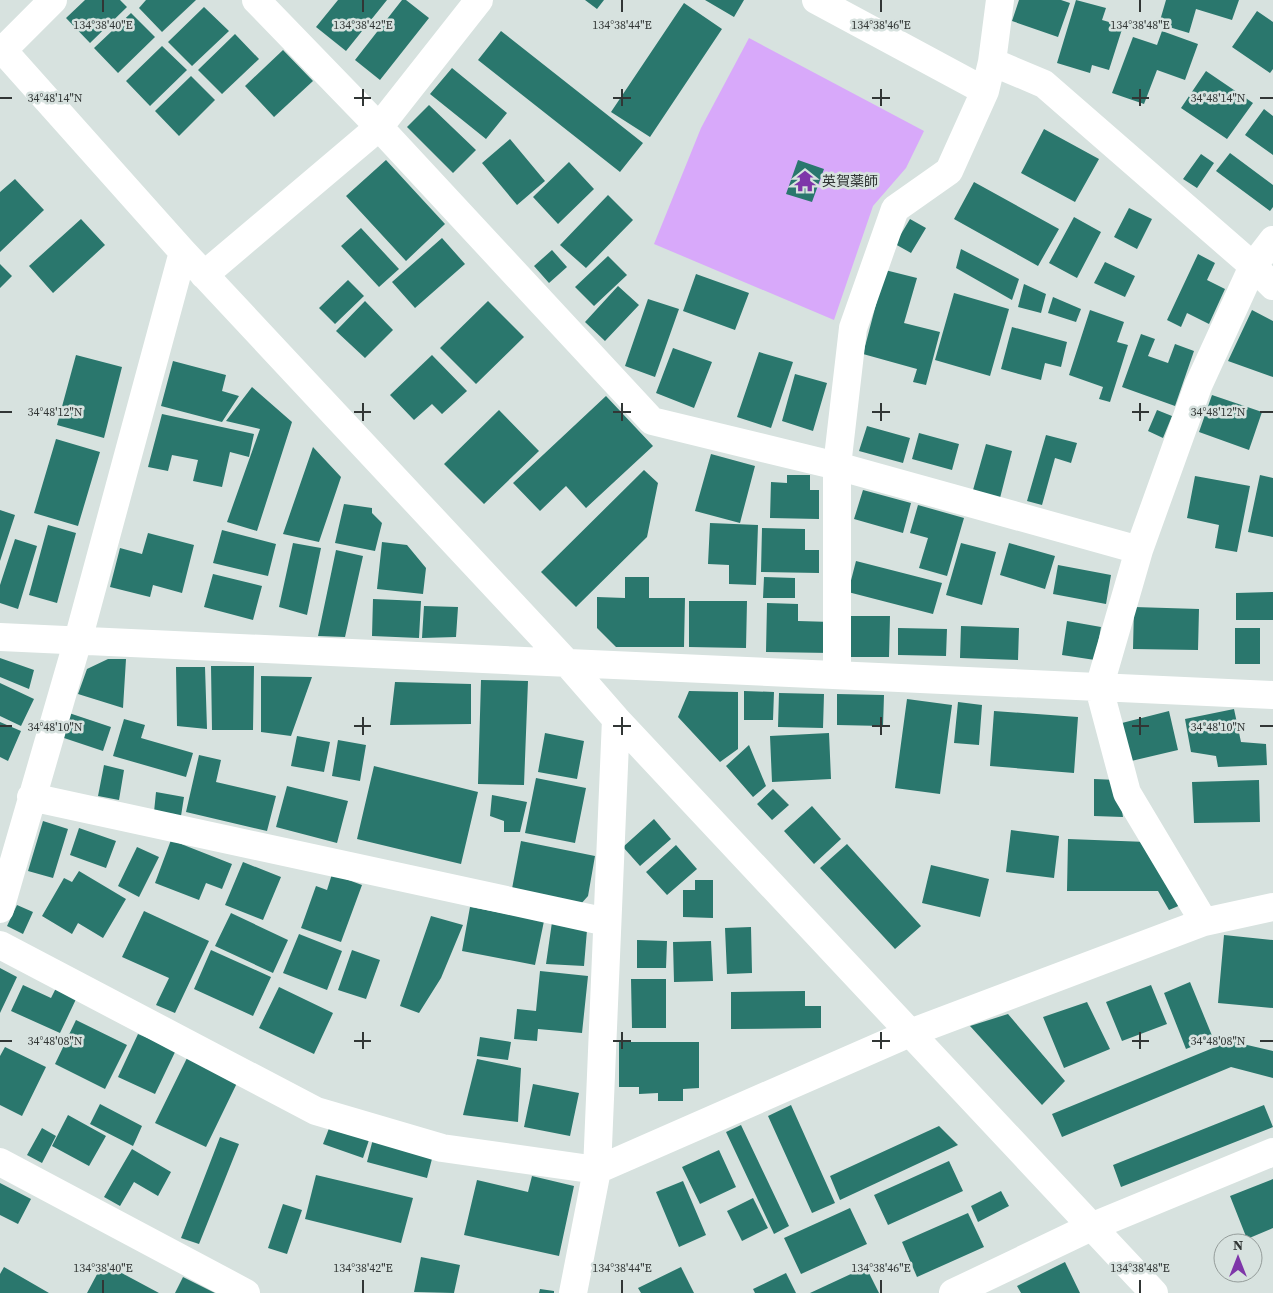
<svg xmlns="http://www.w3.org/2000/svg" width="1273" height="1293" font-family="'Source Serif 4','Noto Sans JP',serif">
  <style>
    .green { fill: #d8a9fa }
    .building { fill: #2a776d }
    .lines { fill: none; stroke-linecap: round; stroke-linejoin: round }
    .minor { stroke: #fff; stroke-width: 28 }
    .ticks { fill: none; stroke: #313635; stroke-width: 2 }
    .labels { text-anchor: middle; stroke-width: 5; stroke-linejoin: round; paint-order: stroke }
    .poi-label { font-size: 14px; fill: #313635; stroke: #d7e2df; text-anchor: start }
    .ticks-label { font-size: 12px; text-anchor: middle; fill: #313635; stroke: #d7e2df; stroke-width: 5; stroke-linejoin: round; paint-order: stroke }
  </style>
  <rect width="100%" height="100%" fill="#d7e2df"/>
  <path class="green" d="M749,38L924,131L906,168L873,206L834,320L654,244L701,128Z"/>
  <path class="building" d="M85,0H120L127,7L90,43L66,18Z
    M146,0H196L162,32L139,8Z
    M338,0H387L346,51L316,27Z
    M402,0H406L429,18L380,80L355,60Z
    M585,0H604L597,9Z
    M705,0H744L734,17Z
    M1019,0H1061L1070,3L1058,37L1012,21Z
    M1076,0L1106,8L1102,20L1123,26L1109,70L1092,65L1090,73L1057,63Z
    M1166,0H1239L1232,20L1196,9L1189,33L1159,24Z
    M684,3L722,29L650,137L611,112Z
    M204,7L229,31L192,66L168,42Z
    M1257,11L1273,22V69L1270,73L1232,47Z
    M131,13L155,37L118,73L94,48Z
    M501,31L643,143L620,172L478,60Z
    M1162,31L1198,44L1185,80L1157,70L1144,104L1112,93L1133,37L1157,45Z
    M235,34L259,59L222,94L198,70Z
    M162,46L187,70L150,106L126,81Z
    M283,50L313,81L274,117L245,86Z
    M452,68L507,113L486,139L430,94Z
    M1206,71L1253,103L1227,139L1181,108Z
    M191,76L215,100L179,136L155,111Z
    M429,105L476,150L453,173L407,127Z
    M1264,109L1273,116V155L1245,135Z
    M1044,129L1099,159L1075,202L1021,173Z
    M510,139L545,181L517,205L482,163Z
    M1230,153L1273,185V207L1270,211L1216,171Z
    M1201,154L1214,163L1197,188L1183,179Z
    M386,160L445,224L406,261L346,196Z
    M798,160L824,169L812,202L786,194Z
    M569,162L594,189L558,224L533,197Z
    M15,179L44,210L0,252V192Z
    M974,182L1059,229L1038,266L954,219Z
    M608,195L633,220L586,268L560,245Z
    M1129,208L1152,219L1137,249L1114,237Z
    M1074,217L1101,232L1077,278L1049,263Z
    M81,219L105,245L53,293L29,266Z
    M910,219L926,228L911,253L895,244Z
    M361,228L399,269L379,287L341,246Z
    M442,238L465,264L415,308L392,282Z
    M961,249L1019,279L1012,300L956,268Z
    M552,250L567,267L549,283L534,266Z
    M1198,254L1215,263L1207,280L1225,289L1209,324L1187,313L1181,327L1167,320Z
    M608,256L627,275L594,306L575,287Z
    M1105,262L1135,276L1125,297L1094,283Z
    M0,264L12,276L0,288Z
    M885,270L917,278L904,323L940,332L926,385L913,382L917,369L863,354Z
    M696,274L749,293L735,330L683,311Z
    M348,280L364,296L335,324L319,308Z
    M1024,284L1046,294L1041,313L1018,307Z
    M618,286L639,305L605,341L585,322Z
    M954,293L1009,309L990,376L935,360Z
    M1053,297L1081,309L1076,322L1048,313Z
    M648,299L679,309L655,377L625,366Z
    M365,301L393,330L365,358L336,331Z
    M488,301L524,337L476,384L440,348Z
    M1090,310L1124,322L1117,342L1128,345L1110,402L1099,399L1103,387L1069,375Z
    M1252,310L1273,321V377L1228,361Z
    M1012,327L1067,342L1061,367L1045,363L1041,380L1001,369Z
    M1141,334L1155,339L1148,356L1168,363L1175,344L1194,351L1175,406L1122,387Z
    M673,348L712,362L694,408L656,393Z
    M759,352L793,362L771,428L737,417Z
    M76,355L122,367L104,438L57,425Z
    M432,355L467,391L442,414L432,404L414,420L390,395Z
    M173,361L226,375L222,391L239,396L222,422L161,406Z
    M795,374L827,383L813,431L782,421Z
    M252,387L292,422L257,531L227,522L260,429L226,421Z
    M1212,395L1262,412L1249,450L1199,432Z
    M606,396L653,446L586,508L566,486L540,511L513,483Z
    M499,410L539,451L484,504L444,464Z
    M1157,410L1172,416L1163,438L1148,431Z
    M162,414L254,434L249,457L230,452L222,487L193,481L198,460L172,455L168,471L148,467Z
    M867,426L910,438L903,463L859,451Z
    M919,433L959,444L952,470L912,459Z
    M1046,435L1077,443L1071,463L1055,458L1042,505L1027,501Z
    M56,439L100,452L78,526L34,513Z
    M986,444L1012,451L1000,498L973,490Z
    M313,447L341,477L319,542L283,534Z
    M711,454L755,466L740,523L695,511Z
    M644,470L658,483L647,537L576,607L541,572Z
    M787,475H810V490H819V519L770,518L771,482L787,483Z
    M1260,475L1273,478V537L1248,532Z
    M1195,476L1250,486L1237,552L1215,548L1219,525L1187,518Z
    M863,490L911,503L903,533L854,519Z
    M344,504L372,508V513L382,523L375,551L335,543Z
    M918,505L964,518L947,576L919,568L928,538L910,533Z
    M0,510L15,515L0,561Z
    M710,523L758,525L756,585L729,584V565L708,564Z
    M48,525L76,533L57,603L29,595Z
    M762,528L805,529V550H819V573L761,572Z
    M222,530L276,544L268,576L213,563Z
    M148,533L194,545L182,593L153,585L150,597L110,587L120,548L142,554Z
    M15,539L37,546L18,609L0,603V585Z
    M382,542L407,545L426,568L423,594L377,589Z
    M293,543L321,548L307,615L279,607Z
    M961,543L996,552L982,605L946,595Z
    M1009,543L1055,556L1045,589L1000,575Z
    M336,550L363,556L345,637L318,636Z
    M856,561L942,583L933,614L848,592Z
    M1058,565L1111,575L1106,604L1053,594Z
    M213,574L262,586L253,620L204,607Z
    M625,577H649V598H685L684,647H616L597,628V597L625,598Z
    M764,577L795,578V598H763Z
    M1273,592V620H1236V593Z
    M373,599L421,601L419,638L372,636Z
    M689,601H747L746,648L689,647Z
    M767,603L798,604V621L832,622L831,653L766,652Z
    M424,606L458,607L456,637L422,638Z
    M1134,607L1199,609L1198,650L1133,649Z
    M851,616H890L889,657H850Z
    M1067,621L1101,627L1095,660L1062,655Z
    M961,626L1019,628L1018,660L960,658Z
    M898,628L947,629L946,656L898,655Z
    M1235,628H1260V664H1235Z
    M0,658L34,670L29,689L0,677Z
    M108,659H126L123,708L78,694L87,669Z
    M211,666H254L253,730H212Z
    M176,667H205L207,729L177,726Z
    M261,676L312,677L291,736L261,732Z
    M481,680L528,681L524,785L478,784Z
    M395,682L471,684V724L390,725Z
    M0,683L34,699L21,726L0,716Z
    M689,691L738,692V749L720,762L678,717Z
    M744,691L774,692L773,720H744Z
    M779,693L824,694L823,728L778,727Z
    M837,694L884,695L883,726L837,725Z
    M907,699L952,705L940,794L895,788Z
    M958,702L982,705L979,745L954,743Z
    M1234,709L1241,742L1266,744L1267,765L1218,767L1216,756L1191,752L1185,719Z
    M994,711L1078,717L1074,773L990,766Z
    M1169,711L1178,750L1127,762L1118,724Z
    M69,713L111,727L103,751L61,737Z
    M124,719L145,725L141,738L193,753L186,777L113,756Z
    M0,722L21,731L8,761L0,757Z
    M545,733L584,741L577,779L538,772Z
    M829,733L831,779L772,782L770,736Z
    M297,736L330,742L324,772L291,766Z
    M338,740L366,745L360,781L332,776Z
    M749,745L766,786L753,797L726,766Z
    M199,755L221,760L216,782L276,796L267,831L186,812Z
    M104,765L124,770L119,800L98,796Z
    M374,766L478,792L461,864L357,839Z
    M536,778L586,788L575,843L525,833Z
    M1094,779L1117,780L1123,817L1094,816Z
    M1259,780L1260,822L1194,823L1192,782Z
    M287,786L348,801L337,843L276,827Z
    M773,789L789,805L772,820L757,804Z
    M156,792L184,797L181,816L154,812Z
    M492,795L527,802L520,832H504V821L490,816Z
    M812,806L841,839L814,864L784,831Z
    M654,819L671,839L640,866L623,847Z
    M43,821L68,829L53,878L28,871Z
    M79,828L116,841L106,868L70,855Z
    M1011,830L1059,836L1054,878L1006,872Z
    M1068,839L1147,842L1183,904L1169,910L1158,891H1067Z
    M171,840L232,864L222,889L206,883L199,900L155,883Z
    M521,841L595,856L588,896L580,905L511,894Z
    M847,844L921,926L895,949L820,868Z
    M676,845L697,869L667,895L646,872Z
    M137,847L159,857L139,897L118,886Z
    M243,862L281,877L263,920L225,905Z
    M931,865L989,879L980,917L922,903Z
    M79,871L126,899L103,938L78,923L72,934L42,916L64,878L72,882Z
    M332,874L362,885L341,942L301,928L316,886L327,890Z
    M695,880H713V918L683,917V890H695Z
    M17,905L33,912L23,934L7,926Z
    M470,907L544,921L535,965L462,951Z
    M144,911L209,941L175,1013L156,1005L169,978L122,957Z
    M231,913L288,940L273,973L215,946Z
    M431,916L463,925L441,978L419,1013L400,1006Z
    M552,922L587,930L584,966L546,964Z
    M751,927L752,973L727,974L725,928Z
    M299,934L342,951L327,990L283,973Z
    M1224,935L1273,940V1008L1218,1003Z
    M637,940L667,941L666,968H637Z
    M711,941L713,981L674,982L673,942Z
    M211,950L271,977L253,1016L194,989Z
    M352,950L380,960L366,999L338,990Z
    M0,968L17,977L0,1013Z
    M540,971L588,976L582,1033L538,1029L537,1041L514,1039L517,1009L536,1011Z
    M631,979H666V1028H632Z
    M1190,982L1213,1038L1186,1049L1164,993Z
    M23,985L51,998L57,986L78,995L60,1033L11,1011Z
    M1151,985L1167,1024L1122,1041L1106,1002Z
    M279,987L333,1013L314,1054L259,1028Z
    M805,991V1006H821V1028L731,1029V992Z
    M1087,1002L1110,1049L1064,1068L1043,1017Z
    M1008,1014L1065,1081L1042,1105L970,1026Z
    M76,1020L127,1045L105,1089L55,1064Z
    M138,1034L176,1050L155,1094L118,1077Z
    M480,1037L511,1042L508,1060L477,1056Z
    M1230,1041L1273,1051V1078L1231,1067L1062,1137L1052,1114Z
    M619,1042H699V1088L683,1089V1101H658V1093L639,1094V1087H619Z
    M5,1047L46,1067L22,1116L0,1105V1056Z
    M187,1058L237,1083L206,1147L155,1123Z
    M477,1059L521,1068L518,1122L463,1115Z
    M533,1084L579,1093L570,1136L524,1127Z
    M100,1104L142,1126L133,1146L90,1124Z
    M791,1105L835,1203L812,1213L768,1116Z
    M1264,1105L1273,1127L1121,1187L1113,1165Z
    M68,1115L106,1136L89,1166L52,1146Z
    M331,1123L370,1137L363,1158L323,1144Z
    M741,1125L789,1226L774,1234L726,1132Z
    M939,1126L958,1145L840,1200L830,1176Z
    M42,1128L56,1136L42,1163L27,1155Z
    M220,1137L239,1144L199,1244L181,1238Z
    M373,1139L433,1155L427,1178L367,1162Z
    M132,1149L171,1172L158,1196L134,1182L120,1206L104,1197Z
    M719,1150L736,1187L700,1204L682,1167Z
    M949,1161L963,1191L888,1225L874,1195Z
    M316,1175L413,1198L401,1243L305,1219Z
    M532,1176L574,1186L559,1256L464,1235L477,1180L528,1192Z
    M1273,1179V1228L1247,1239L1230,1196Z
    M683,1181L706,1235L679,1247L656,1192Z
    M0,1183L31,1199L18,1224L0,1215Z
    M1001,1191L1009,1206L978,1222L971,1206Z
    M753,1198L768,1228L742,1241L727,1211Z
    M283,1204L302,1210L287,1254L268,1248Z
    M850,1208L867,1244L801,1274L784,1238Z
    M968,1213L984,1247L917,1277L902,1242Z
    M421,1257L460,1265L454,1293L414,1292Z
    M1065,1262L1080,1293H1021L1017,1286Z
    M103,1263L159,1293H87Z
    M4,1267L49,1293H0V1274Z
    M681,1267L694,1293H641L638,1288Z
    M866,1267L879,1293H810Z
    M786,1273L796,1293H755L753,1289Z
    M183,1277L215,1293H175Z
    M540,1289L554,1291V1293H539Z"/>
  <g class="lines">
    <path class="minor" d="M256,0L379,127L652,421L837,466L1139,550
      M816,0L985,91
      M0,47L183,252L568,664L616,719L1154,1293
      M0,53L53,0
      M992,62L1044,84L1253,266L1273,286
      M204,275L379,127L479,0
      M0,637L1273,695
      M837,675V466L853,328L895,209L949,171L985,91L992,62L1000,0
      M31,797L607,922
      M0,909L78,640L183,252
      M1204,922L1127,793L1099,688L1139,550L1198,386L1253,266L1273,240
      M0,945L316,1111L442,1148L597,1170L910,1033L1204,922L1273,907
      M0,1162L246,1293
      M573,1293L597,1170L616,719
      M953,1293L1091,1227L1273,1152"/>
  </g>
  <path class="ticks" d="M103,0V12M363,0V12M622,0V12M881,0V12M1140,0V12M363,89V106M622,89V106M881,89V106M1140,89V106M0,98H12M354,98H371M613,98H631M872,98H890M1132,98H1149M1260,98H1273M363,403V421M622,403V421M881,403V421M1140,403V421M0,412H12M354,412H371M613,412H631M872,412H890M1132,412H1149M1260,412H1273M363,717V735M622,717V735M881,717V735M1140,717V735M0,726H12M354,726H371M613,726H631M872,726H890M1132,726H1149M1260,726H1273M363,1032V1049M622,1032V1049M881,1032V1049M1140,1032V1049M0,1041H12M354,1041H371M613,1041H631M872,1041H890M1132,1041H1149M1260,1041H1273M103,1280V1293M363,1280V1293M622,1280V1293M881,1280V1293M1140,1280V1293"/>
  <defs>
    <g id="temple-bare" transform="scale(1.725)"><path d="M0-6L5-2H3V0L6.5 2.5H4V6H1.5V3h-3V6H-4V2.5H-6.5L-3 0V-2H-5Z" fill="#7e36a9" stroke="#d7e2df" stroke-width="2.5" paint-order="stroke"/></g>
  </defs>
  <g fill-rule="evenodd">
    <use href="#temple-bare" x="805" y="181"/>
  </g>
  <g class="labels">
    <g class="poi-label">
      <text x="822" y="186">英賀薬師</text>
    </g>
  </g>
  <g class="ticks-label">
    <text x="103" y="29">134°38'40"E</text>
    <text x="363" y="29">134°38'42"E</text>
    <text x="622" y="29">134°38'44"E</text>
    <text x="881" y="29">134°38'46"E</text>
    <text x="1140" y="29">134°38'48"E</text>
    <text x="55" y="102">34°48'14"N</text>
    <text x="1218" y="102">34°48'14"N</text>
    <text x="55" y="416">34°48'12"N</text>
    <text x="1218" y="416">34°48'12"N</text>
    <text x="55" y="731">34°48'10"N</text>
    <text x="1218" y="731">34°48'10"N</text>
    <text x="55" y="1045">34°48'08"N</text>
    <text x="1218" y="1045">34°48'08"N</text>
    <text x="103" y="1272">134°38'40"E</text>
    <text x="363" y="1272">134°38'42"E</text>
    <text x="622" y="1272">134°38'44"E</text>
    <text x="881" y="1272">134°38'46"E</text>
    <text x="1140" y="1272">134°38'48"E</text>
  </g>
  <g transform="translate(1238 1258)"><circle r="24" fill="#d7e2df" stroke="#959d9b"/>
  <path d="M0-4L9 19L0 12L-9 19Z" fill="#7e36a9"/>
  <text y="-8" font-size="14" font-weight="bold" text-anchor="middle" fill="#313635">N</text>
  </g>
</svg>
